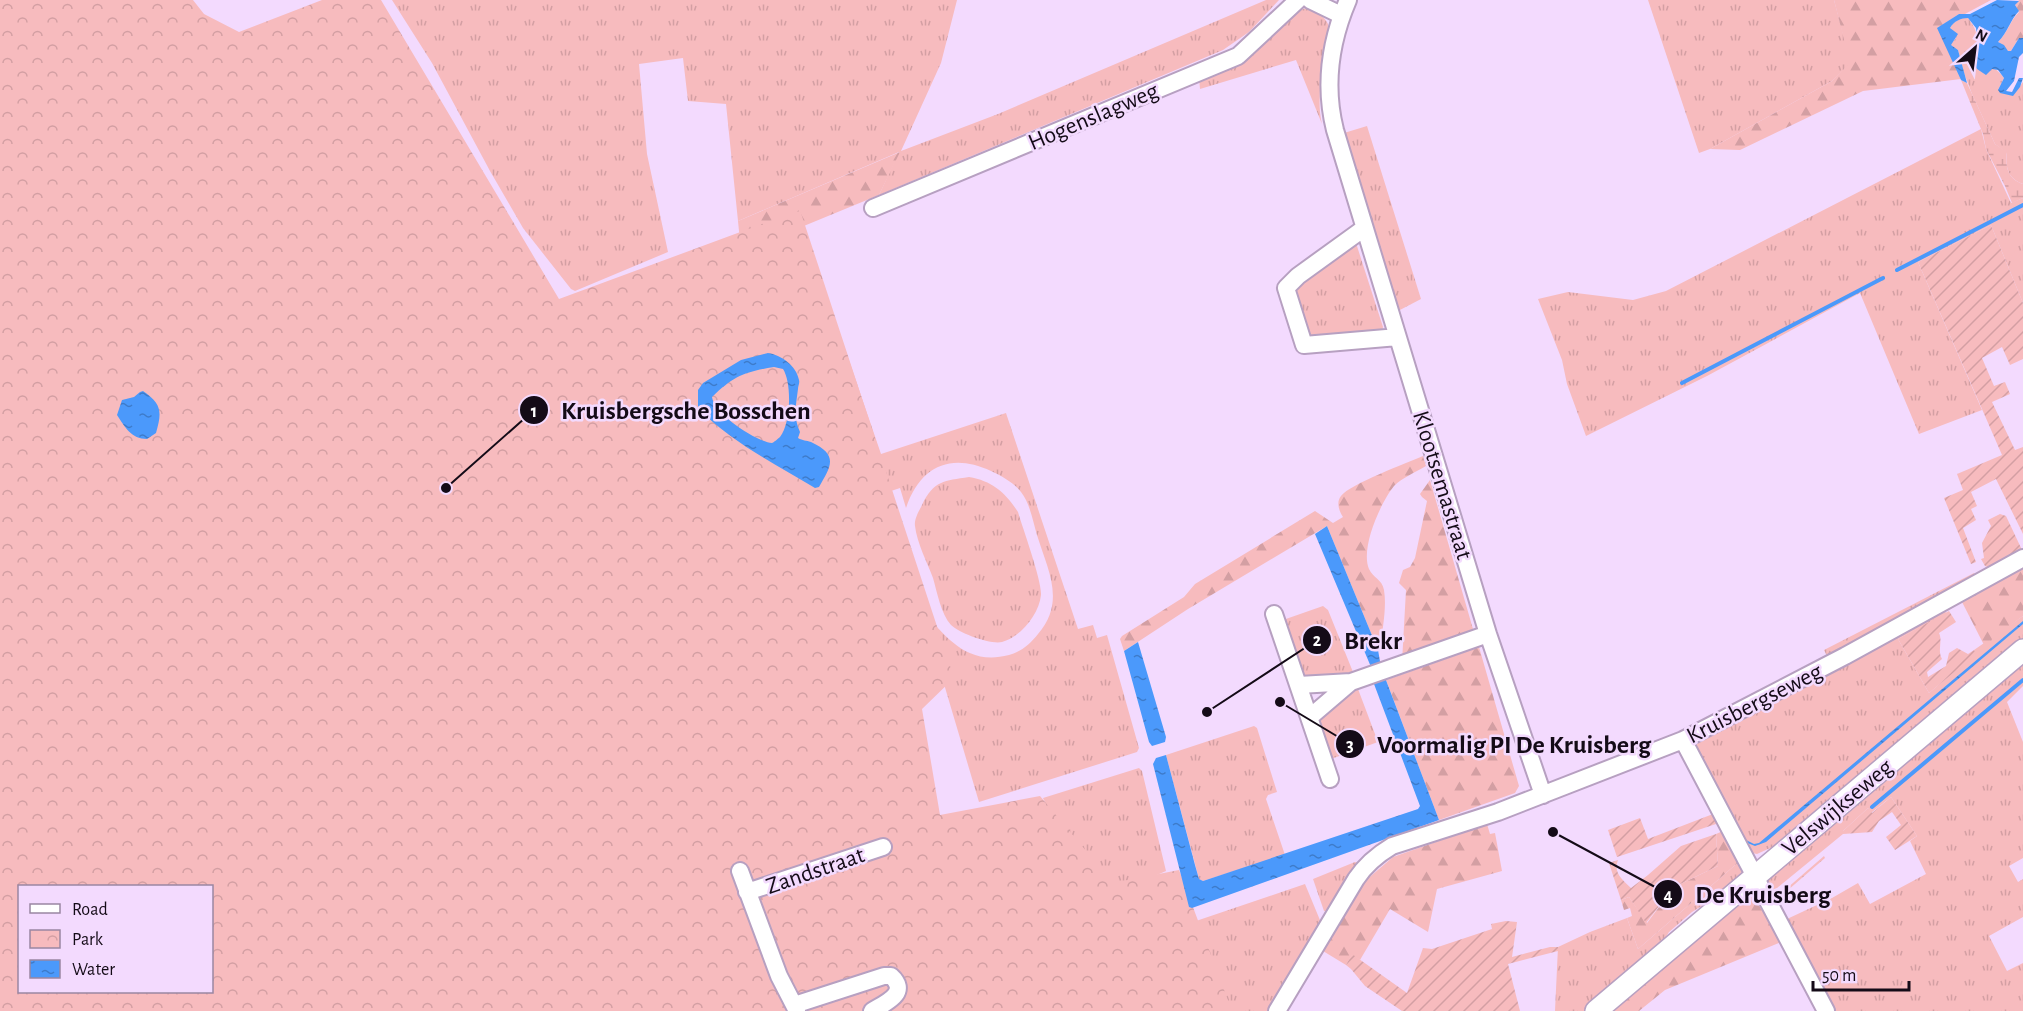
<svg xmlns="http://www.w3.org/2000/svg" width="2023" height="1011" font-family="'Alegreya Sans',sans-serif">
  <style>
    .grass { fill: url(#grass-tufts) }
    .forest { fill: url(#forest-firs) }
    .wetland { fill: url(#wetland-marsh) }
    .park { fill: url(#park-crowns); fill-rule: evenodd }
    .garden { fill: url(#garden-furrows) }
    .water { fill: url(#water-ripples); fill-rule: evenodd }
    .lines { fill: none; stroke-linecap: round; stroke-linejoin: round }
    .stream { stroke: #4b99fb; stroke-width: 4 }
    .minor-casing { stroke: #b7a0c1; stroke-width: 20 }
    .major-casing { stroke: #b7a0c1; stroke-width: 24 }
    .minor { stroke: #fff; stroke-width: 16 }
    .major { stroke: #fff; stroke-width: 21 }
    .labels { text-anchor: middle; stroke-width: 5; stroke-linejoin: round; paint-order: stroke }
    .street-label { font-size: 24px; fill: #140b17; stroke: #f3dafe }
    .leader { fill: none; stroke: #140b17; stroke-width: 2 }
    .callout-dot { fill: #140b17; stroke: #f3dafe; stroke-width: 2 }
    .mark-label { font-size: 18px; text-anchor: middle; font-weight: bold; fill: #fff }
    .callout-label { font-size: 26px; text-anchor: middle; font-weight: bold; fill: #140b17; stroke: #f3dafe; stroke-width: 5; stroke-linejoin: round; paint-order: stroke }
  </style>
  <defs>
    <pattern id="grass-tufts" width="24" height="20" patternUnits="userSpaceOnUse" patternTransform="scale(1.5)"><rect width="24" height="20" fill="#f7bbbe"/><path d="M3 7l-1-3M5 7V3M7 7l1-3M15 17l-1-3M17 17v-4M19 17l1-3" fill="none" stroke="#d39fa3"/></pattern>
    <pattern id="forest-firs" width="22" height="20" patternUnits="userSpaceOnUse" patternTransform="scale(1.5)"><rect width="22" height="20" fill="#f7bbbe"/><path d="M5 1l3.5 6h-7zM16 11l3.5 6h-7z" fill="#d39fa3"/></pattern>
    <pattern id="wetland-marsh" width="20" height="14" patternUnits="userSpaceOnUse" patternTransform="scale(1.5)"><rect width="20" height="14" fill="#f7bbbe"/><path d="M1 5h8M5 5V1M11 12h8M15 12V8" fill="none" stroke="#d39fa3"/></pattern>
    <pattern id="park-crowns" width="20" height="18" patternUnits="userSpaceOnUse" patternTransform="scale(1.5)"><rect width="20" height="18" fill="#f7bbbe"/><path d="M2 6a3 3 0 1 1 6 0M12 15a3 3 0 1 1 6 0" fill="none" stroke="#d39fa3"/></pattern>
    <pattern id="garden-furrows" width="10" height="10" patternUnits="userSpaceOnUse" patternTransform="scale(1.5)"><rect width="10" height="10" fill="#f7bbbe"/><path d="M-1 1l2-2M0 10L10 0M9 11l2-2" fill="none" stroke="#d39fa3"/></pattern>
    <pattern id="water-ripples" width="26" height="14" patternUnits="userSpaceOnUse" patternTransform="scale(1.5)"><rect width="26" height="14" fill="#4b99fb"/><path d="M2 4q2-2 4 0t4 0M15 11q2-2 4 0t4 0" fill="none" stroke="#3d7bca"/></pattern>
  </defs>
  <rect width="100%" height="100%" fill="#f3dafe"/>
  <path class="grass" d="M392,0H957L941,63L901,151L998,114L1266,0H1279L1249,32L1223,50L879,195L899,152L738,221L726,104L688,101L683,58L639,64L647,154L668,252L575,291L571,289L523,228L490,171L432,63Z
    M1648,0H1834L1851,63L1832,81L1710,149L1699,153Z
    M1306,8C1315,11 1323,14 1328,24C1333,35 1325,50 1323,62C1321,82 1317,104 1322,124L1296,60L1200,89L1199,78L1294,12Z
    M1961,18H1968C1976,28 1981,41 1975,54C1985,62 1997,68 2004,78L1998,90L2013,95L2023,82V184C2008,179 2005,167 2007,153L1995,144L1972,94L1964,73L1958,50L1950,45L1956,38L1950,28L1952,24Z
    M1367,126L1421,299L1398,311L1344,133Z
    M1981,129L1986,149L2011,203L2023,198V303L1991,225L1918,262L1982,410L1919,434L1860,293L1707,376L1586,436L1567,384L1562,360L1538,299L1568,292L1633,300L1666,291Z
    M1356,243L1383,327L1382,331L1312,337L1308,335L1294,287Z
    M825,290L881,454L1006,413L1078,629L1093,625L1097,638L1107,635L1139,748L1137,752L979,802L922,610C947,638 967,666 1009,655C1021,652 1031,643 1038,634C1066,601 1048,571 1037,535C1033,522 1030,503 1021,492C1014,483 1002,476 991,471C951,452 920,466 906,508L900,488L879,495Z
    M969,477C992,481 1005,492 1018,512C1023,529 1042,581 1041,595C1039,614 1021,637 1002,642C991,645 959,633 951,625C941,614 937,592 933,578C927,562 917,543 915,526C914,519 919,511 922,505C934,480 944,481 969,477Z
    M1974,573L1978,578L1828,658L1824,650Z
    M1323,606L1328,610L1355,677L1302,682L1283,620Z
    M1941,610L1947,613L1898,639L1929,693L1975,654L1974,650L2023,616V641L1779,844L1757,854L1752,853L1693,749L1697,740Z
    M2023,660V686L2007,702L2023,742V858L2009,866L2018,882L2023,879V917L1989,936L2007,971L2023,963V1011H1831L1776,901L1778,896L1824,856L1825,858L1780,897V905L1787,919L1832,898L1858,883L1870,904L1926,874L1910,841L1917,836L1891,797L1871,813L1868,808L1843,831V834L1777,888L1768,891V880Z
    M1358,689L1378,742L1331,759L1315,722Z
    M1254,726L1257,728L1277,792L1268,795L1266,799L1285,855L1203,881L1199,879L1166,755Z
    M1139,768L1142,771L1166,871L1148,879L1117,888L1084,867L1057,827L1043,798Z
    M1741,860L1743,870L1740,874L1723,893L1692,912L1669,932L1658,950L1586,1011H1555L1558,947L1590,932L1627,918L1638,949Z
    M1355,862L1358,863L1328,912L1324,911L1313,879Z
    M1305,884L1322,925L1267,1011H1214L1196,921Z"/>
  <path class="forest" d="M1834,0H1991L1965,14H1959L1938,28L1961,79L1863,91L1740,150L1710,149L1832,81L1850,63Z
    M2019,0H2023V38H2019L2011,51H2008L1998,42C2008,32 2010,21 2019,12L2015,5Z
    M900,152L879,195L741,252L738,221Z
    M1423,456L1426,466C1416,472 1402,478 1394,486C1381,502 1360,548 1369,569C1373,578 1382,579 1384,590C1387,608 1382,629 1381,646L1378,650L1327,526L1188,609L1124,651L1120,639L1122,636L1184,597L1195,584L1310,514L1315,511L1333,523L1343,517C1339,511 1336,502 1341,496C1350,484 1407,463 1423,456Z
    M1430,480L1475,636L1402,662L1406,590L1399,583L1403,570L1410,567L1415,558L1427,501L1422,497L1420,494Z
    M2023,564V616L1984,645L1962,602V598Z
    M1479,647L1519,786L1515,793L1439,820L1386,680Z
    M1487,824L1490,834L1495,833L1502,871L1437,889L1428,932L1390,909L1360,960L1352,955L1346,965L1323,951L1365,881L1393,857Z
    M1723,831L1741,860L1638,949L1627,918L1632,916L1630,908L1624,910L1621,900L1629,897L1647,923L1674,887L1718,866L1716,834Z
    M1749,895C1764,903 1773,927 1781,942L1665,990L1639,1011H1606L1745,896Z"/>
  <path class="wetland" d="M1961,80L1967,83L1995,144L2007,152C2005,167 2008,179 2023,184V198L2012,203L2005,186L1986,149L1983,134Z"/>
  <path class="park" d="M0,0H193L204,14L239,32L322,0H381L559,299L800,210L954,678L922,709L940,815L1040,796L1113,883L1179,870L1232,1011H0ZM20,886H212V992H20Z"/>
  <path class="garden" d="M1991,225L2023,303V359L2010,365L2002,347L1982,358L1994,386L2005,382L2010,394L1992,402L2015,450L2023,447V534L1996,479L1971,492L1977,506L1971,509L1976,520L1963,528L1976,562L1971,564L1944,498L1963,490L1957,474L2002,455L1918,262Z
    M2000,514L2006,516L2022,550L1988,567L1985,566L1981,559L1984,558L1982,543L1991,526L1988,520Z
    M1949,611L1956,622L1939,633C1943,641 1937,650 1942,659L1927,672L1928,677L1946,666L1949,653L1957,648L1968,654L1974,650L1976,654L1929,693L1898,639Z
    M1891,797L1917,836L1895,850L1886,837L1901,825L1892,812L1879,821L1872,832L1843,834V831L1868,808L1872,813Z
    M1713,814L1716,819V824L1617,857L1608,830L1640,818L1648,839Z
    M1716,834L1718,866L1674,887L1646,923L1629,897L1621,900L1609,863L1618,860C1613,873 1622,879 1631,888L1648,875L1681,846Z
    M1506,921L1517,922L1512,957L1550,947H1558V951L1508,964L1520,1011H1402L1365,986L1351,969L1346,965L1352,954L1407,993L1423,948L1432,949L1492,929L1491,924Z"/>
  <path class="water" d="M1997,0L2019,1L2015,5L2019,11C2010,20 2008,32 1998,42L2004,45L2008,51H2011L2019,38H2023V53L2019,57L2014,81L2006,91L2012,92L2019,78H2023L2020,87L2013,96L2000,93L1998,90L2004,78L1998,70L1992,69L1986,75L1977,69L1973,62L1978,46L1976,28L1968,18C1961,18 1954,21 1950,28L1958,34L1951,45L1958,50L1967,83L1961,80L1937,28L1959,14H1970Z
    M768,353C781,355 796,365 799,380C800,383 798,386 798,389C796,405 793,417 800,432L798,438C803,441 806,440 811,442C839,455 831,466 819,487L815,488C775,464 731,442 698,408V390L703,383L741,360ZM774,367L783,369C792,383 791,423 780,437C779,438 773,443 772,443C757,442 714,414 712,397C734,376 744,372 774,367Z
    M143,391C162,404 162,412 156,433L147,439C131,439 125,427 117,415L122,400L134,397L140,392Z
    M1327,526L1378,650L1381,667L1439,820L1192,908L1189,907L1153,764L1156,758L1166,755L1195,865L1199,879L1203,881L1418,809L1420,806L1374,684L1371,667L1315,534Z
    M2023,621V624L1766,842L1755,846L1745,842L1699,750L1746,840L1754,844L1759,843Z
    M1138,642L1166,737L1165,742L1152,746L1149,742L1124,651Z"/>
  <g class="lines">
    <path class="stream" d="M1897,270L2023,205
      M1682,383L1883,278
      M1872,807L2023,680"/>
    <g class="minor-casing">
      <path id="minor" d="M1310,0L1341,15
        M1348,0C1330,42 1324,86 1335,130L1488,634L1543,795
        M873,208L1238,56L1298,0
        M1363,229L1298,276L1286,288L1304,345L1398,337
        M1274,614L1330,779
        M1351,682L1488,634
        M1299,685L1351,682L1310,717
        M1683,740L1826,1011
        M740,871L779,976L797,1011
        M747,892L883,847
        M794,1005L884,976H891C910,993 885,1003 872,1011
        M1277,1011L1356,879C1366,864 1377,855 1392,846L1498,812L1683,740L1845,656L2023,558"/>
    </g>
    <g class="major-casing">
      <path id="major" d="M1596,1011L2023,650"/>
    </g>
    <use href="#minor" class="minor"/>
    <use href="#major" class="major"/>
  </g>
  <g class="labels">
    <g class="street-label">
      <text transform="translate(1093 116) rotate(-23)" y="8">Hogenslagweg</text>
      <text transform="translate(1443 485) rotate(73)" y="8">Klootsemastraat</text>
      <text transform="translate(1754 703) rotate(-27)" y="8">Kruisbergseweg</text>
      <text transform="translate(1837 807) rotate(-40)" y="8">Velswijkseweg</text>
      <text transform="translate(815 870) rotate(-19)" y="8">Zandstraat</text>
    </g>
  </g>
  <path class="leader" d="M446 488L534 410M1207 712L1317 640M1280 702L1350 744M1553 832L1668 894"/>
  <g class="callout-dot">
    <circle cx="446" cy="488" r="6"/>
    <circle cx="1207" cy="712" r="6"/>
    <circle cx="1280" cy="702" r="6"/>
    <circle cx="1553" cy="832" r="6"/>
    <circle cx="534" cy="410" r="15"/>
    <circle cx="1317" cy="640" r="15"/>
    <circle cx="1350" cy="744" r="15"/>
    <circle cx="1668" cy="894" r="15"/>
  </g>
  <g class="mark-label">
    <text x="534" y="417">1</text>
    <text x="1317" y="646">2</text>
    <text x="1350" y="751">3</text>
    <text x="1668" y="901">4</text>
  </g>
  <g class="callout-label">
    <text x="686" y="419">Kruisbergsche Bosschen</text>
    <text x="1373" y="649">Brekr</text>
    <text x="1514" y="753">Voormalig PI De Kruisberg</text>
    <text x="1763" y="903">De Kruisberg</text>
  </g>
  <rect x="18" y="885" width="195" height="108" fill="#f3dafe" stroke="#9a87a2" stroke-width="1.5"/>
  <rect x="30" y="904" width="30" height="9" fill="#ffffff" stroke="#9a87a2" stroke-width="1.5"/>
  <text x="72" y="915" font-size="18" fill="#140b17">Road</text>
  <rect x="30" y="930" width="30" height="18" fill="url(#park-crowns)" stroke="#9a87a2" stroke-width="1.5"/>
  <text x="72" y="945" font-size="18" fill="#140b17">Park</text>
  <rect x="30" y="960" width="30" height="18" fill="url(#water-ripples)" stroke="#9a87a2" stroke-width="1.5"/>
  <text x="72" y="975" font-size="18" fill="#140b17">Water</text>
  <g transform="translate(1975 48) rotate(28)" stroke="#f3dafe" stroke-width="4.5" paint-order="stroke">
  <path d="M0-4.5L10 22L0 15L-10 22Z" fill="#140b17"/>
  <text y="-9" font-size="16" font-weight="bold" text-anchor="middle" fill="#140b17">N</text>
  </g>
  <path d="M1813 981v9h96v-9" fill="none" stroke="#140b17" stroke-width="3"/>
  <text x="1822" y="981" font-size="18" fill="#140b17" stroke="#f3dafe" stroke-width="4.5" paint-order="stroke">50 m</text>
</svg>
